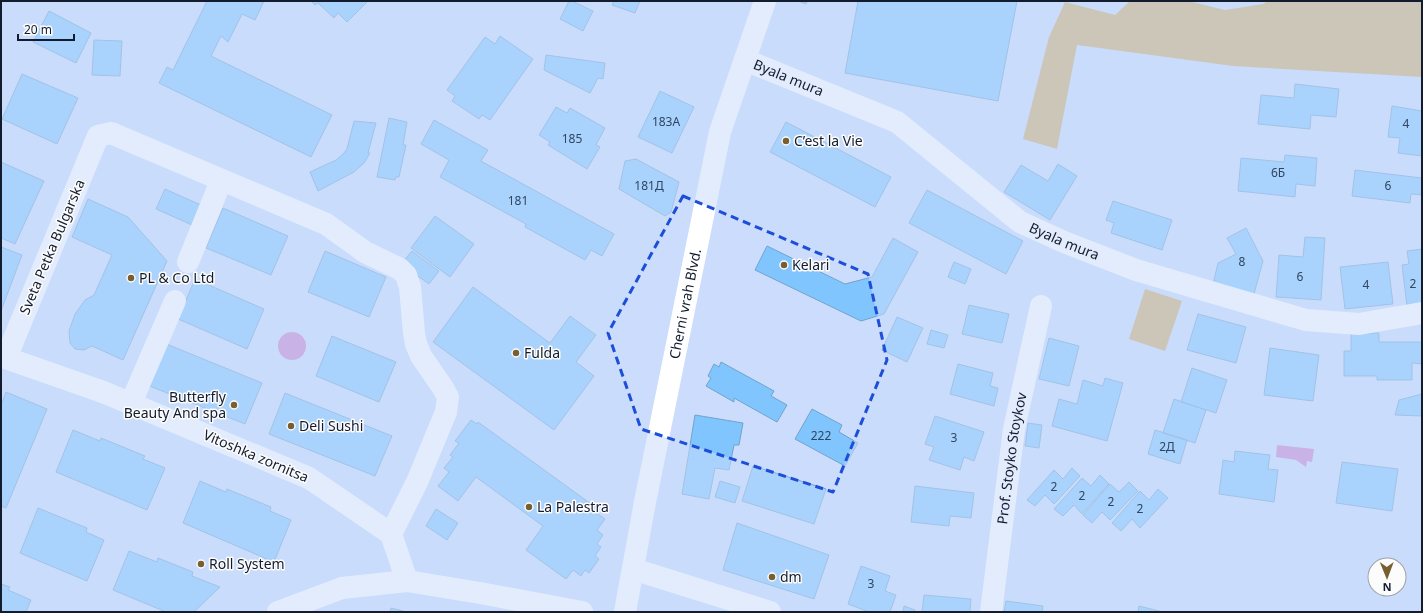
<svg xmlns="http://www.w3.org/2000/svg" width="1423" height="613" font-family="'Noto Sans',sans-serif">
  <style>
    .green { fill: #cdab67 }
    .water { fill: #c781cd }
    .building { fill: #80c5fd; stroke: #72a3cb }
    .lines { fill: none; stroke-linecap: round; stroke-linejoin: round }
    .minor { stroke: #fff; stroke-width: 22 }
    .major { stroke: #fff; stroke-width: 22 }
    .marked { fill: none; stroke: #1d4ed8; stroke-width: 3; stroke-dasharray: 8 5; stroke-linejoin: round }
    .poi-dot { fill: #775f30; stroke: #fcfcfc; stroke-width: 1.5 }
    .labels { text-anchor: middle; stroke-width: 3; stroke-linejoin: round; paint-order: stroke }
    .number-label { font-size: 12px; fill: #2e4662 }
    .street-label { font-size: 14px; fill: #131c2f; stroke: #fcfcfc }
    .poi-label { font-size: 14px; fill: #131c2f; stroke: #fcfcfc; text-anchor: start }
  </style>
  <rect width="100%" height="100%" fill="#cbdcfc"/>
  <path class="green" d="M1130,1H1188L1225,10L1263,4L1268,1H1422V77L1233,66L1077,45L1057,149L1023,139L1049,37L1065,2L1115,15Z
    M1145,289L1182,301L1165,351L1129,339Z"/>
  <path class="water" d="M278 346a14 14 0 1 1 28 0a14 14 0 1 1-28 0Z
    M1277,445L1314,449L1312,462L1307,461L1306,467L1296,460L1276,457Z"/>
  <path class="building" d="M207,1H264L255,20L242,14L228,42L221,36L211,56L332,115L311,157L159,83L167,67L173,70Z
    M311,1H368L347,22L338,13L334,18L318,3L315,5Z
    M569,1H572L593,11L583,31L560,19Z
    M614,1H640L635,13L612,5Z
    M798,1H807L806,4Z
    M858,1H1017L998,101L845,73Z
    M49,11L91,33L76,63L33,42Z
    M500,36L533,59L490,120L482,115L479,119L452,101L455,96L447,90L485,37L495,44Z
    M94,40L122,41L120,76L92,75Z
    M546,55L605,63L603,79L598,78L590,93L544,70Z
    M22,74L78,98L57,144L2,119Z
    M1295,84L1339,89L1336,117L1311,115L1310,129L1258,124L1261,95L1294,98Z
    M660,91L694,107L672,153L638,137Z
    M1392,106L1422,111V156L1398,153L1400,138L1388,137Z
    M556,107L567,113L570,108L605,128L596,145L600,147L587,169L548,145L550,142L539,135Z
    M389,118L407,122L403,145H406L399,177H396L395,180L377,177Z
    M434,120L488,150L481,161L614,234L602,256L591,250L585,260L525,227L526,224L440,177L449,160L421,144Z
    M354,121L376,123L368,153H370L364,163L354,172L318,191L310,172L336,160L344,153L347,149Z
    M786,122L891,177L875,207L770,152Z
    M1285,155L1317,158L1315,186L1296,184L1295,197L1238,191L1241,158L1284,162Z
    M636,159L679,182L671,212L665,216L619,189L625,161Z
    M1,162L44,181L15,244L1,238Z
    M1058,164L1077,176L1050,220L1004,192L1021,165L1048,181Z
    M1355,170L1422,178V195L1411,194L1410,203L1352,196Z
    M165,189L201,205L192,225L156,209Z
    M927,190L1023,241L1006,274L909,223Z
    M88,199L128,217L167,261L123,360L92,346L84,350L75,349L70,343L69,331L75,314L85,300L94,295L112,255L72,237Z
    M1113,201L1172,220L1162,250L1111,233L1114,223L1106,220Z
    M223,208L288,236L271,275L206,248Z
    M435,216L474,244L450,277L411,248Z
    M1246,228L1263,261L1254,294L1213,284L1218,263L1236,254L1227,238Z
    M1305,237L1325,238L1321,300L1276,297L1279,255L1303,257Z
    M893,238L918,252L884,314L861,321L755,270L767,246L845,284L872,277Z
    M1,247L22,255L1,311Z
    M1422,249V304L1407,306L1402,265L1409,264L1407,251Z
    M325,251L386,277L369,317L308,292Z
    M412,251L439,271L429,284L401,264Z
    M954,262L971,269L965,284L948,277Z
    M1388,262L1393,304L1345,309L1340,267Z
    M195,279L264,309L247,349L178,319Z
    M473,287L550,343L570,316L596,335L576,362L594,376L554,430L433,342Z
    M969,305L1009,314L1002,343L962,334Z
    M1198,314L1246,327L1236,363L1187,350Z
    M897,317L923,328L907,362L882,350Z
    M931,330L948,335L944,348L927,344Z
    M1351,333H1379V342H1422V364L1412,363V380H1377V376H1344V351H1351Z
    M332,336L396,362L379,402L316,376Z
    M1049,338L1079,346L1069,386L1039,379Z
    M164,343L262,383L245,424L147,385Z
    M1270,348L1319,355L1313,401L1264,395Z
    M721,362L774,391L771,396L787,405L777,422L734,398V402L706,386L711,378L708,376L714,364L719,367Z
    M958,364L993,373L990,386L998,388L994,406L950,394Z
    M1192,368L1227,380L1216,413L1181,402Z
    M1105,378L1123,383L1107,441L1052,426L1059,399L1077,404L1083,380L1103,386Z
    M6,392L47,409L6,508L1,506V405Z
    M285,393L392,436L375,476L269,434Z
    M1422,394V416L1395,415L1399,400Z
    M1174,399L1206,410L1195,443L1163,433Z
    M812,409L842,425L839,432L858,443L845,466L795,439Z
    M695,415L743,423L739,445H734L729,470L715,468L709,499L682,494Z
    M935,416L984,432L974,461L964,457L960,470L929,460L934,447L925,444Z
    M471,420L477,424L478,422L598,509L595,512L605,519L597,530L603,535L597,544L601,547L595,556L599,559L589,573L585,570L581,576L573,570L566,579L526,550L543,526L476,477L458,501L438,486L449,472L444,468L453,457L450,455L459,443L455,441Z
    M1028,423L1042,425L1039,448L1025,446Z
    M73,430L100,441L101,438L145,456L143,459L165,468L147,510L56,472Z
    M1155,430L1187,440L1180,464L1148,454Z
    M1235,451L1270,455L1268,469L1278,470L1274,502L1219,494L1223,460L1234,462Z
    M1342,462L1398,469L1392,511L1336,503Z
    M753,466L826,489L814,524L742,501Z
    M1072,468L1080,476L1054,504L1045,495L1035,506L1027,500L1054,470L1063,479Z
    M1100,475L1109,484L1082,514L1074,505L1063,516L1054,509L1082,478L1091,486Z
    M200,481L226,492L227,489L271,507L270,511L291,520L274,562L183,523Z
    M720,481L740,487L735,503L715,497Z
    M1129,482L1138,491L1110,520L1102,512L1092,523L1083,515L1110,484L1119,492Z
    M915,486L974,493L971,518L950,516L949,526L911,522Z
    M1158,489L1168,498L1140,528L1132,519L1121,531L1112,523L1140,491L1149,500Z
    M38,508L87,528L86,532L104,540L87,581L20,553Z
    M436,509L458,523L447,540L426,526Z
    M737,523L829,555L814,599L723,570Z
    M129,551L157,562L158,558L193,572L192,576L220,587L194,612H166L113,590Z
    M861,566L890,576L885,591L896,595L890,612H869L848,604Z
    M1,584L10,587L8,590L31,600L26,612H1Z
    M924,595L971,599L970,612H922Z
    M1006,601L1043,606L1042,612H1004Z
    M904,606L915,610L914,612H903Z
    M1139,606L1163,612H1138Z
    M391,608L407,612H390Z"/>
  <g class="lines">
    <g class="minor">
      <path id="s1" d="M745,60L897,122L1020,222L1064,242L1136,270L1306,320L1359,324L1422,313"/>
      <path d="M111,133L326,224L365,252L400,269L406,275L410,287L414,333L416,344L421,356L443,388L448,397L446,412L417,482L391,534L309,478L103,392L6,358L98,136Z"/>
      <path d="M188,262L221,181"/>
      <path d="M131,403L175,301"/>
      <path d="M391,534L407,581"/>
      <path d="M633,569L770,612"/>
      <path d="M278,612L342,588L407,581L480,593L582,612"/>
      <path id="s2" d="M991,612L1014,429L1041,306"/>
    </g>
    <path class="major" id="s3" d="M625,612L645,502L720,132L765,1"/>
  </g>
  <path d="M0 0H1423V613H0ZM683,196L868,274L887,360L833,492L641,429L608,333Z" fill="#cbdcfc" fill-opacity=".55" fill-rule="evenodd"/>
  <path class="marked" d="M683,196L868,274L887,360L833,492L641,429L608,333Z"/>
  <g class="poi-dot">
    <circle cx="786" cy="141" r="4"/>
    <circle cx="784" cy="265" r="4"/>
    <circle cx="131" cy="278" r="4"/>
    <circle cx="516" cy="353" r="4"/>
    <circle cx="234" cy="405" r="4"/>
    <circle cx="291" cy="426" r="4"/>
    <circle cx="529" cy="507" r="4"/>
    <circle cx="201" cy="564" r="4"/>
    <circle cx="772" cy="577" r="4"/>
  </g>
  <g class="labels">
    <g class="number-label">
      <text x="666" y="126">183А</text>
      <text x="1406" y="128">4</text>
      <text x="572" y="143">185</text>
      <text x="1278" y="177">6Б</text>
      <text x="649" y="190">181Д</text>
      <text x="1388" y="190">6</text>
      <text x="518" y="205">181</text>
      <text x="1242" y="266">8</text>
      <text x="1300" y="281">6</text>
      <text x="1413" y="288">2</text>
      <text x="1366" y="289">4</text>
      <text x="821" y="440">222</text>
      <text x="954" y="442">3</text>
      <text x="1167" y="451">2Д</text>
      <text x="1054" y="491">2</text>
      <text x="1082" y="500">2</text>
      <text x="1111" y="506">2</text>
      <text x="1140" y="513">2</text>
      <text x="871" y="588">3</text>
    </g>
    <g class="street-label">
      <text dy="5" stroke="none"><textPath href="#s1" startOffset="47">Byala mura</textPath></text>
      <text dy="5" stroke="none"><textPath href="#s1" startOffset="371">Byala mura</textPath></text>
      <text transform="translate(52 247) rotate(-67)" y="5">Sveta Petka Bulgarska</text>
      <text dy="5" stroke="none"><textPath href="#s3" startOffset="314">Cherni vrah Blvd.</textPath></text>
      <text transform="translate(256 456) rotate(23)" y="5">Vitoshka zornitsa</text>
      <text dy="5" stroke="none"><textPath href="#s2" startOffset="155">Prof. Stoyko Stoykov</textPath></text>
    </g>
    <g class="poi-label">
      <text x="794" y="146">C’est la Vie</text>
      <text x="792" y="270">Kelari</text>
      <text x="139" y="283">PL &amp; Co Ltd</text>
      <text x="524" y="358">Fulda</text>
      <text x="226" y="402" text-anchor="end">Butterfly<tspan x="226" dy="16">Beauty And spa</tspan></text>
      <text x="299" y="431">Deli Sushi</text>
      <text x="537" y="512">La Palestra</text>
      <text x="209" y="569">Roll System</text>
      <text x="780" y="582">dm</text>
    </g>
  </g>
  <rect width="1423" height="613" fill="none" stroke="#131c2f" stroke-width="4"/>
  <g transform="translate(1387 577) rotate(179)"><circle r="19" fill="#fcfcfc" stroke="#9fa2aa"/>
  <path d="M0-3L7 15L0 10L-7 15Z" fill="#775f30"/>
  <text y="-6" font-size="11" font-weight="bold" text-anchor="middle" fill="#131c2f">N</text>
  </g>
  <path d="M18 34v6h56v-6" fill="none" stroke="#131c2f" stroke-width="2"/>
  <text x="24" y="34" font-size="12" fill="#131c2f" stroke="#fcfcfc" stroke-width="3" paint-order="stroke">20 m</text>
</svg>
